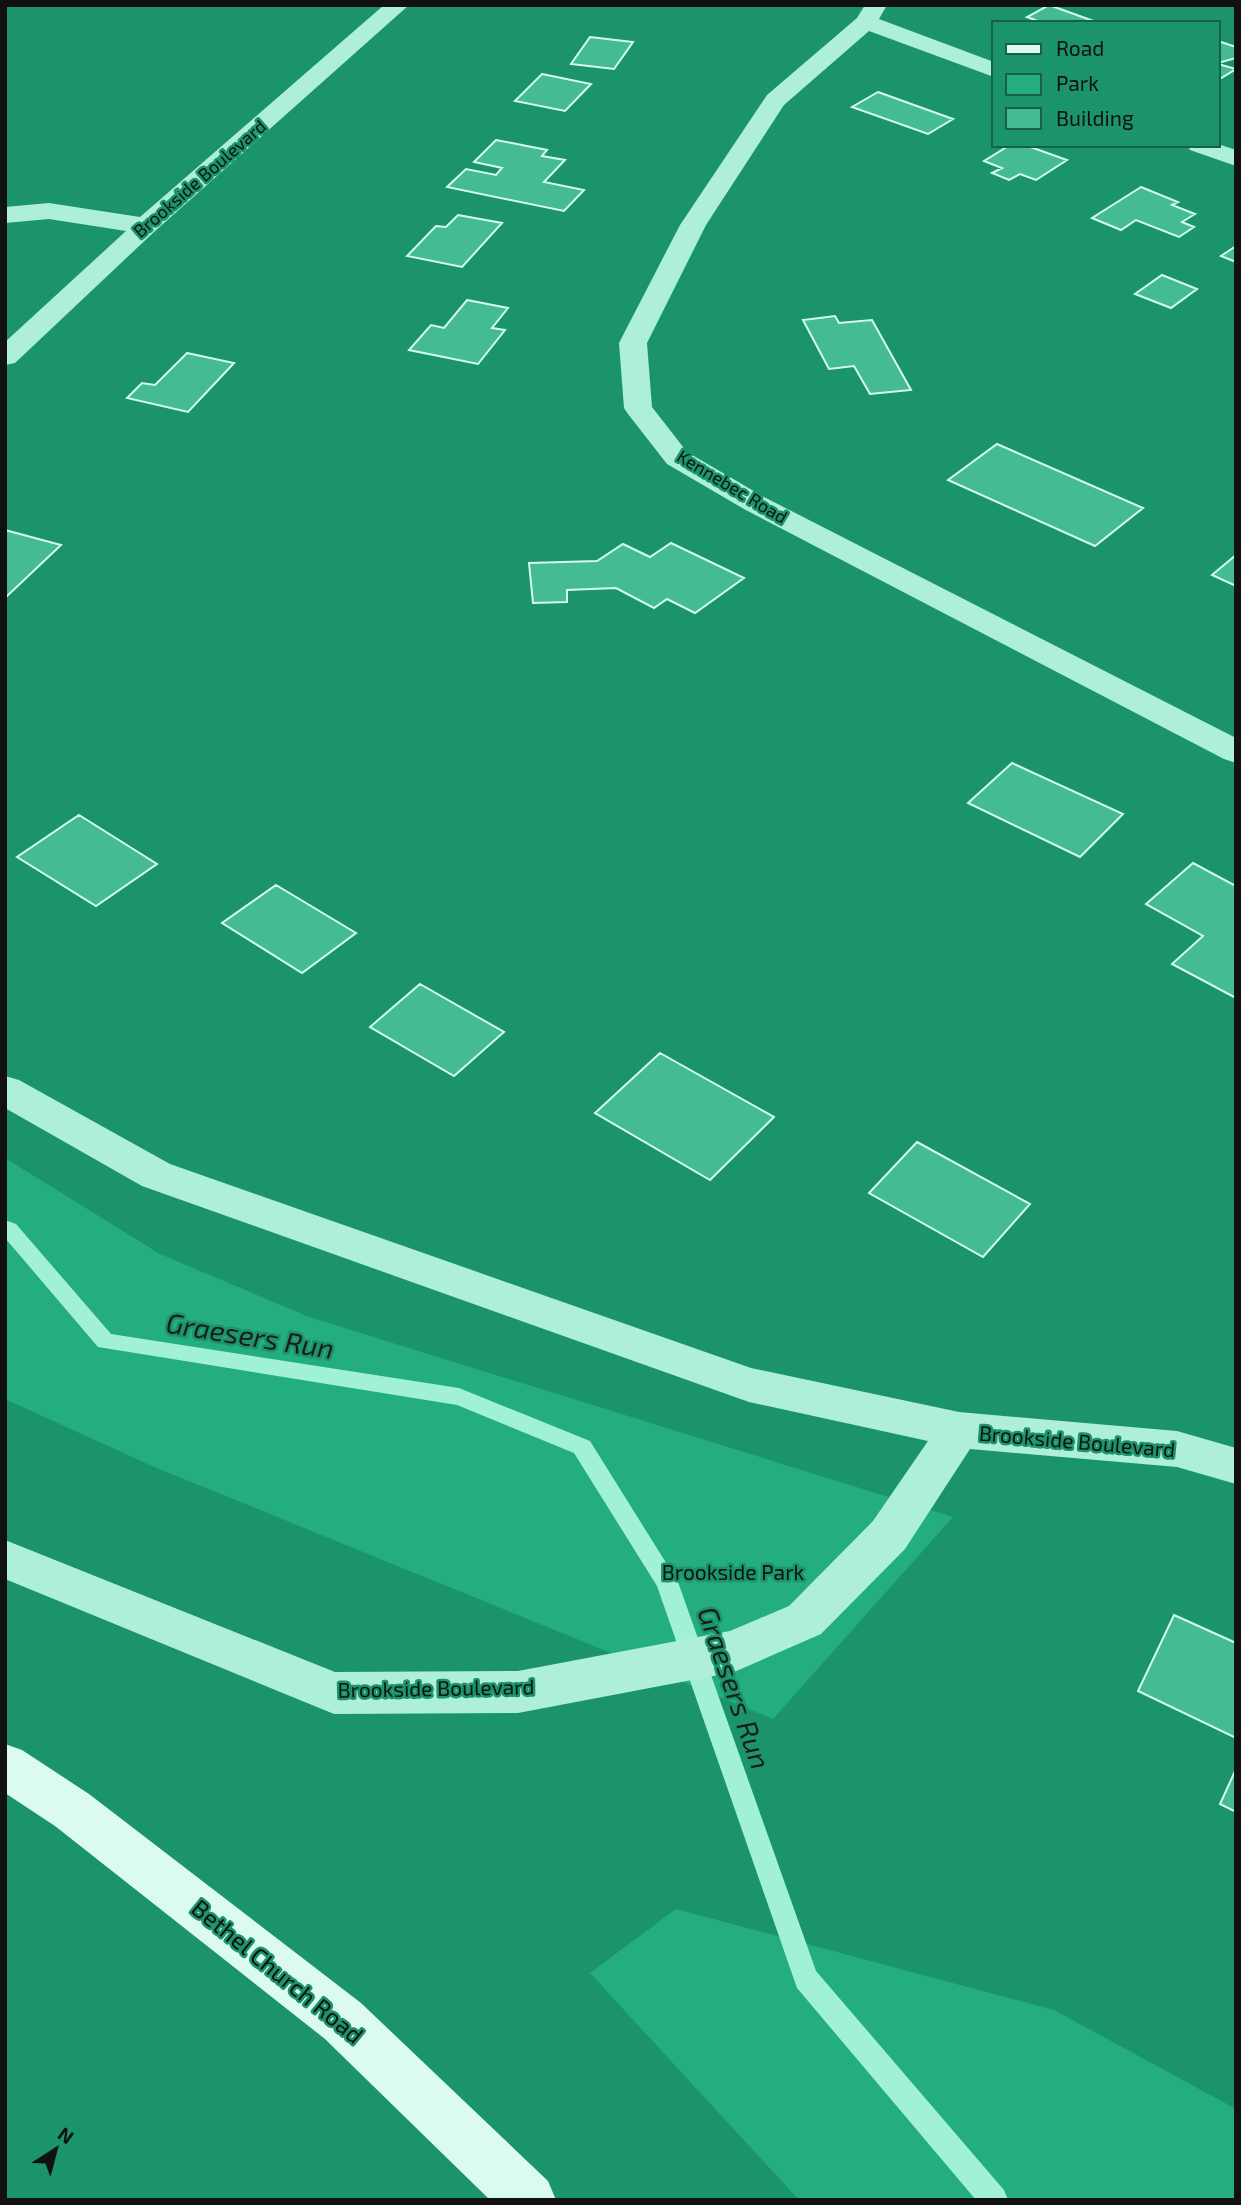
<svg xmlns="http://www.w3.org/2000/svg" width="1241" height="2205" font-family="'Exo 2',sans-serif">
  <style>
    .green { fill: #24ad80 }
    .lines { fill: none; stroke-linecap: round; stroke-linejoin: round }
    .stream { fill: #a1f1d5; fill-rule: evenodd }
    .building { fill: #44bb94; stroke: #d4fbee; stroke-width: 2 }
    .street { fill: #aeefd9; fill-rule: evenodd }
    .secondary { fill: #dbfbf1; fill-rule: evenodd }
    .labels { text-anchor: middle; stroke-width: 5; stroke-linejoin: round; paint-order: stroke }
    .far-street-label { font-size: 18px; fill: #111; stroke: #1b946e }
    .street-label { font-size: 21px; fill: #111; stroke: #1b946e }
    .park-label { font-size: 21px; fill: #111; stroke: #1b946e }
    .near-street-label { font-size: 24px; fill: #111; stroke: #1b946e }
    .near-water-label { font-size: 28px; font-style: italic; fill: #191c1b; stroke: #1b946e }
  </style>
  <rect width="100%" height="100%" fill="#1b946e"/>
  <path class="green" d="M5,1158L160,1254L309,1317L953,1517L773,1719L152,1466L5,1399Z
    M676,1909L1054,2010L1236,2109V2200H799L590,1973Z"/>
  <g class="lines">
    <path class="stream" d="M5,1220L16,1224L111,1334L459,1388L590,1441L678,1582L816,1971L1004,2190L1008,2200H976L797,1988L657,1586L574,1453L457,1405L98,1347L5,1238Z"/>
  </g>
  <path class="building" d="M1049,5L1099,23H1043L1027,17Z
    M590,37L633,42L614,69L571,64Z
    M1218,41L1236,47V58L1218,63Z
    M1218,64L1236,69L1218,80Z
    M542,74L591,84L565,111L515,101Z
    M878,92L953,119L928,134L852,107Z
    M496,140L547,150L542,156L565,160L544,182L584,190L564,211L447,187L466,169L496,175L502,168L474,162Z
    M1010,145H1025L1067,160L1036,180L1020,174L1009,180L992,173L1002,168L984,161Z
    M1141,187L1178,202L1172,205L1195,214L1182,222L1194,227L1179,237L1136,220L1121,230L1092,218Z
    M458,215L502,223L462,267L407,256L436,226L446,227Z
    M1236,246V262L1221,256Z
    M1162,275L1197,289L1171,308L1135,294Z
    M467,300L508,308L492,328L505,330L478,364L409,350L431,325L444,328Z
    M835,316L839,323L872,320L911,390L870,394L854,366L829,369L803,320Z
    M187,353L234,363L188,412L127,398L142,383L155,385Z
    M997,444L1143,508L1095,546L948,480Z
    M5,530L61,545L5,598Z
    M671,543L744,578L695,613L667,599L654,608L616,588L567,590V602L533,603L529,563L597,561L623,544L650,557Z
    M1236,555V586L1212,575Z
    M1012,763L1123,814L1080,857L968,803Z
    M79,815L157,864L96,906L17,857Z
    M1193,863L1236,886V998L1172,964L1203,936L1146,904Z
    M276,885L356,933L302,973L222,923Z
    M420,984L504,1032L454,1076L370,1027Z
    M660,1053L774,1117L710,1180L595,1113Z
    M917,1142L1030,1204L983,1257L869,1193Z
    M1174,1615L1236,1643V1738L1138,1691Z
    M1236,1769V1812L1220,1804Z"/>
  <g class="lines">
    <path class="street" d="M384,5H409L155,231L15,363L5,365V342L126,231L49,219L5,223V207L49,203L140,217Z
      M865,5H887L879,19L994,62V77L869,31L784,105L706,225L647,343L652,407L687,452L764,497L1236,738V763L1224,759L744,509L667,464L628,414L624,408L619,343L680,225L767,95L857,18Z
      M1218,144L1236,150V166L1190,150L1187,145Z
      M5,1076L19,1080L170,1164L751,1368L959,1412L1177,1431L1236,1448V1484L1177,1467L970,1449L905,1549L821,1634L734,1672L518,1713L334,1714L5,1579V1540L335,1672L518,1671L730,1631L789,1606L873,1521L928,1441L749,1402L142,1186L5,1108Z"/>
    <path class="secondary" d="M5,1744L22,1750L89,1794L361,2003L548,2181L556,2200H490L325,2039L55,1826L5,1793Z"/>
  </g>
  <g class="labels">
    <g class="far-street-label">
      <text transform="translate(200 179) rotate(-41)" y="6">Brookside Boulevard</text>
      <text transform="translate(732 487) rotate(31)" y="6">Kennebec Road</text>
    </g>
    <g class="street-label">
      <text transform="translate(1077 1442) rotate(5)" y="7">Brookside Boulevard</text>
      <text transform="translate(436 1689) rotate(-1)" y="7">Brookside Boulevard</text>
    </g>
    <g class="park-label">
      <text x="733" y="1580">Brookside Park</text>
    </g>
    <g class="near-street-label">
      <text transform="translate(277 1972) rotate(39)" y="8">Bethel Church Road</text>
    </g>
    <g class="near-water-label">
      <text transform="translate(250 1336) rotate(9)" y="10">Graesers Run</text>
      <text transform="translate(734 1688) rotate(71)" y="10">Graesers Run</text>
    </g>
  </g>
  <rect width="1241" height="2205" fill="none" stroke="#111111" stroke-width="14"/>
  <rect x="992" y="21" width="228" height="126" fill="#1b946e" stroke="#176049" stroke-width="2"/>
  <rect x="1006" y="44" width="35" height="10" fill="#dbfbf1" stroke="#176049" stroke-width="2"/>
  <text x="1056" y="56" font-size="21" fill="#111111">Road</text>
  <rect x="1006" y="74" width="35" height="21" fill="#24ad80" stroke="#176049" stroke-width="2"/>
  <text x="1056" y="91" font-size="21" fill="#111111">Park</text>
  <rect x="1006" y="108" width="35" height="21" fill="#44bb94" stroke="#176049" stroke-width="2"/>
  <text x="1056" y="126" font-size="21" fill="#111111">Building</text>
  <g transform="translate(56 2149) rotate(36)" stroke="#1b946e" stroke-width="5" paint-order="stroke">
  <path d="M0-5L12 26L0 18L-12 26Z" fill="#111111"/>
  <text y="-10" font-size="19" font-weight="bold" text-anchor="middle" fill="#111111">N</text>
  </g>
</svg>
